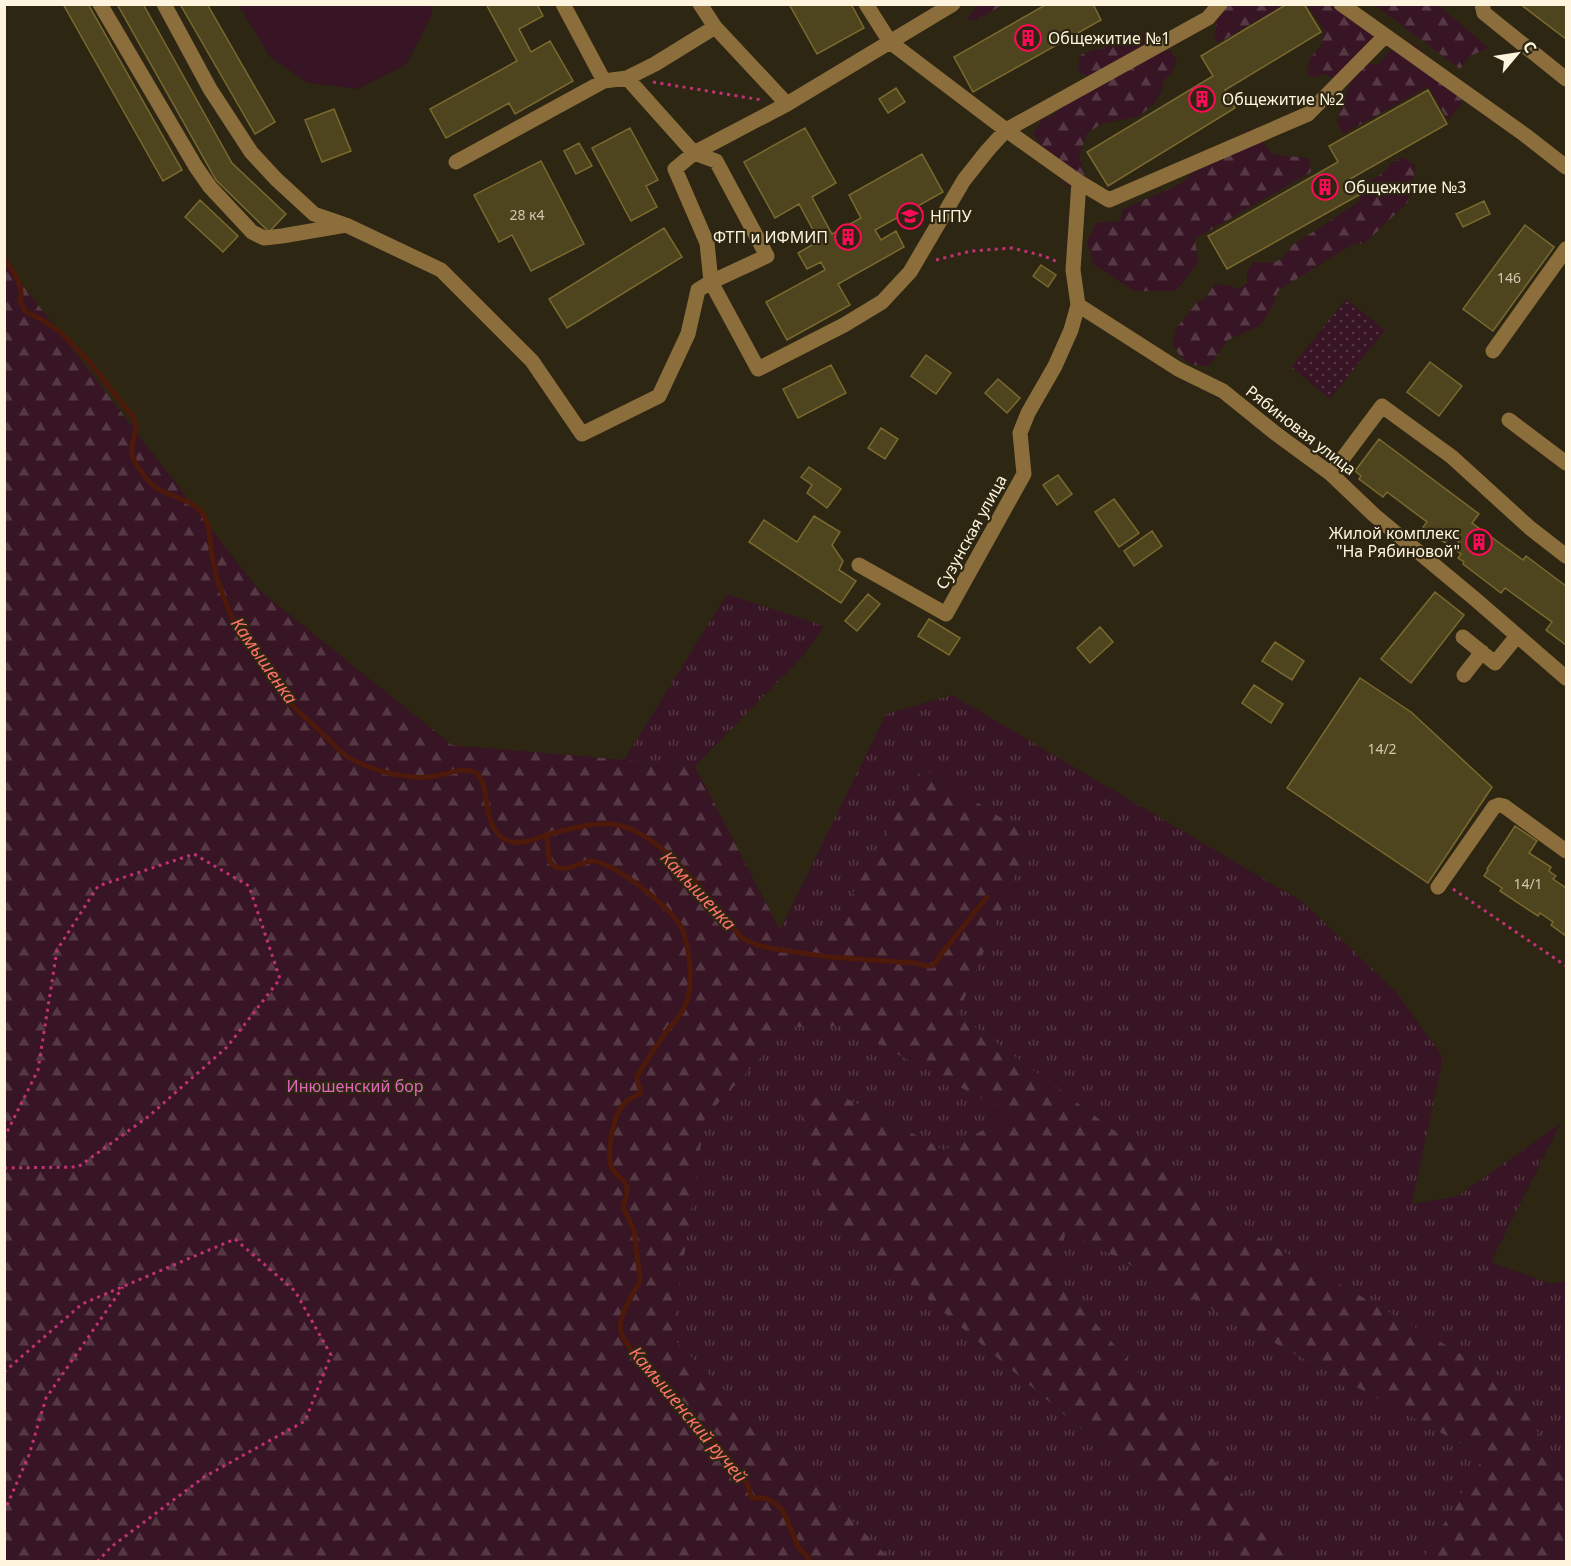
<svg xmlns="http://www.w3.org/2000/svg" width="1571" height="1566" font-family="'Noto Sans',sans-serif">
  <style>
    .grass { fill: url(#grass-tufts) }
    .forest { fill: url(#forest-firs) }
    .park { fill: url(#park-dots) }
    .pitch { fill: #371524 }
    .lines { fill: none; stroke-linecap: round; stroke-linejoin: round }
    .stream { stroke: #4c190b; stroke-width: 5 }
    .building { fill: #4e441e; stroke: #7a6a30; stroke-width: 1.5 }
    .path { stroke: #c03175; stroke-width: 3; stroke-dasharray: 3 4.5; stroke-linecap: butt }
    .minor { stroke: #8c6e3d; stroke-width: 15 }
    .labels { text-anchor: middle; stroke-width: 4.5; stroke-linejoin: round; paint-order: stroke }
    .number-label { font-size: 14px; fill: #d3c9ae }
    .poi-label { font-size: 16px; fill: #fff5de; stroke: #2d2612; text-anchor: start }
    .street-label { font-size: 16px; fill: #fff5de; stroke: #2d2612 }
    .park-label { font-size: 16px; fill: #e167b9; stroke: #2d2612 }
    .water-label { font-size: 18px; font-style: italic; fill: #ff726c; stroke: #2d2612 }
  </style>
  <defs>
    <pattern id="grass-tufts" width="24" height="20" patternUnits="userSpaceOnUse" patternTransform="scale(1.5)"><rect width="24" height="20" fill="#371524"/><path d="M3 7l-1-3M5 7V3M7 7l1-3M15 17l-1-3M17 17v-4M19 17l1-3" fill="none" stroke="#553843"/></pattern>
    <pattern id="forest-firs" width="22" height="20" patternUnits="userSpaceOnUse" patternTransform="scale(1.5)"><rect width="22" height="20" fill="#371524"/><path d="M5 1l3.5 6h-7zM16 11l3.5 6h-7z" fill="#553843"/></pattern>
    <pattern id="park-dots" width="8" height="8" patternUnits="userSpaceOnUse" patternTransform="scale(1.5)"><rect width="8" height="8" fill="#371524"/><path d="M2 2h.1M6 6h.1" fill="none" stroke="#553843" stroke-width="1.8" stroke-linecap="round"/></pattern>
  </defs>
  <rect width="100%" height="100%" fill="#2d2612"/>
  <path class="grass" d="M727,594L824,626L804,655L695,766L624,760Z
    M952,695L1303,902L1397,993L1443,1057L1412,1204L1458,1196L1561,1123L1491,1262L1552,1284L1566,1281V1482L1508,1381L1253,1234L958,1014L1031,837L922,767L834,928L780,930L886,714Z
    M844,1026L1014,1115L944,1150L839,1094L822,1209L1237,1561H892L672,1337L705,1117L789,1027Z
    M1066,1230L1484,1456L1422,1561H1300L1056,1277Z"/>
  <path class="forest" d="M978,5V4L1002,5L977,20H967Z
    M1221,5H1284L1220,42L1214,40L1217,18Z
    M1307,5H1335L1380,36L1344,82L1323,74L1314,77L1308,75L1309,60L1321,45L1325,31Z
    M1375,5H1438L1489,48L1470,56L1460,69Z
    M1133,32L1155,37L1160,52L1170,50L1177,61L1173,71L1164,80L1162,89L1156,102L1138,117L1103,123L1087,133L1079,157L1084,172L1086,186L1075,190L1064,183L1033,133L1043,119L1051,117L1091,79L1078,71L1080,55L1096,49L1106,50L1107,41L1118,34Z
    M1413,44L1459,83L1462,104L1448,120L1428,87L1343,134L1337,121L1344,97L1351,82L1361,70L1368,64H1378L1392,49Z
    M1251,129L1274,155L1309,158L1311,172L1195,239L1198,263L1176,291H1134L1094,265L1087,242L1096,223L1120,221L1123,209L1180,184L1229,141Z
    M1403,157L1416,166L1408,202L1365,243L1353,244L1279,290L1271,308L1261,325L1228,340L1209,366C1188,366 1183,361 1172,344L1176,329L1197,302L1205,299L1215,284L1228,285L1238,289L1247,283V272L1253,262C1272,263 1282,265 1291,246L1357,203L1364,192L1359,188L1384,172L1391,163Z
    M5,262L258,589L452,745L695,766L780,930L834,928L922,767L1031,837L958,1014L1253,1234L1508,1381L1566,1482V1561H1422L1484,1456L1066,1230L1056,1277L1300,1561H1237L822,1209L798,1100L838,1094L944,1150L1013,1115L844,1026L789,1027L705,1117L672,1337L892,1561H5Z"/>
  <path class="park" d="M1346,299L1385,330L1330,399L1291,367Z"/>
  <path class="pitch" d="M431,4L432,14L406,65L358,89L308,83L270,57L239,5Z"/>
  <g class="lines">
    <path class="stream" d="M4,259C12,271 25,286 20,301L25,311L44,321L60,332L88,360L134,418C141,433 125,445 135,462C140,470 147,481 155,487C171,498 196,499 205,518C210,527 210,539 211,549C213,561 215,574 219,585C224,598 229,612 235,623C243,638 254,652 263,666C270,676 276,687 284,696C295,710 311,722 324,735C332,742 341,754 351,759C370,769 392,775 413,777C422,778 431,777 440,775C452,773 465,766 476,773C492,784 479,829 508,841C521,847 547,834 561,831C578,827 594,823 611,824C658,827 712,901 740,936L747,941L757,945L775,949L829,957L915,963L926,966H932L937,961L942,953L987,897
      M547,834C548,843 546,859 553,865C564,875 580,861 593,861C613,862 675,910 682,929C690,948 694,987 685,1006C682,1014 675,1021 669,1028C661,1039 653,1051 646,1062C643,1067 638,1073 637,1078C637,1083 640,1087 641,1092C636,1097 627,1099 622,1106C613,1118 605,1156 613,1170C617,1177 627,1180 627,1189C628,1195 624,1201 623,1207L634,1230L640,1278L639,1283C632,1295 617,1319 621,1332C624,1342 631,1349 637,1356L728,1458L747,1483L751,1496L753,1498H763L770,1500L776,1504L783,1511L799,1548L807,1556L810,1562"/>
  </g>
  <path class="building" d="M63,4H88L182,170L163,181Z
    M117,4H143L232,163L286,214L269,232L216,180Z
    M180,4H207L275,122L255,134Z
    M486,4H537L543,16L519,29L531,52L550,41L573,81L515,114L509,103L446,138L430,109L517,61Z
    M789,4H851L864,28L817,54Z
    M1047,4H1093L1101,20L973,92L954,57Z
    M1287,4H1304L1321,32L1225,90L1235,108L1108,186L1087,152L1213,76L1201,56Z
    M1520,4H1566V39Z
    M896,88L905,102L888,113L879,99Z
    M1428,90L1447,124L1350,179L1359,195L1227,269L1208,236L1338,162L1329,146Z
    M334,109L351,151L322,162L305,120Z
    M630,128L658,180L646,186L657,207L631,221L592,148Z
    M805,128L836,183L812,197L832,234L861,218L849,195L922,154L943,192L875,230L881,240L896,231L904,247L838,284L850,305L787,340L766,302L825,270L821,262L807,269L798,253L819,241L799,204L775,218L744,162Z
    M579,143L592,166L576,174L564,151Z
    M541,161L584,244L531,271L512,235L499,242L474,195Z
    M200,200L238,236L223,252L185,217Z
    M1484,201L1490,214L1463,227L1456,214Z
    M1525,225L1554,247L1493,331L1463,309Z
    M664,228L682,257L567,328L549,299Z
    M1041,265L1056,275L1048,287L1033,276Z
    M926,355L951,373L936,394L911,376Z
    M1430,362L1462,386L1439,416L1407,392Z
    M831,365L846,393L798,418L783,389Z
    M998,379L1020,398L1007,413L985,393Z
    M881,428L898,439L885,459L868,448Z
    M1379,439L1479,514L1472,523L1523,560L1526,556L1566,586V645L1546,630L1552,622L1505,588L1501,593L1463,564L1464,562L1458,558L1461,554L1454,549L1459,542L1450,536L1445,543L1423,527L1427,522L1387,492L1383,497L1359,479L1361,476L1355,471Z
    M809,467L841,489L827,508L807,493L812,485L801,477Z
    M1058,475L1072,494L1057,505L1043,485Z
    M1114,499L1139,533L1119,547L1095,512Z
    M814,516L840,532L832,545L843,561L839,570L856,581L841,603L749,542L764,520L797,542Z
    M1152,531L1162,546L1134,566L1124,551Z
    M1435,592L1464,615L1411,683L1381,659Z
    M868,594L880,604L857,631L845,621Z
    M929,619L960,638L949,655L918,636Z
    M1100,627L1113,642L1090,663L1077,648Z
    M1275,642L1304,661L1292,680L1262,661Z
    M1360,678L1411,712L1492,787L1428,883L1287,788Z
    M1254,685L1283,704L1271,723L1242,703Z
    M1515,826L1537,841L1529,853L1551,867L1549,871L1556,876L1553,879L1566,888V936L1551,925L1553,922L1540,913L1538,916L1500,891L1502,888L1484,876L1488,870L1487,869Z"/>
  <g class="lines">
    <path class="path" d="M653,82L762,100
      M936,260L971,251L1012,248L1044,256L1058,262
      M1453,889L1566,966
      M4,1138L38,1070L57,950L98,886L194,854L249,886L280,979L227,1047L149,1116L78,1167L4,1168
      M4,1372L82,1304L235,1239L295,1291L331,1355L305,1421L204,1477L111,1547L97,1562
      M4,1512L29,1455L46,1398L123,1287"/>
    <path class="minor" d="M100,4L196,167L210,187L252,232L264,238L282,236L346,225L441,270L532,361L582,434L659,396L688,334L698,290L711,282L707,243L675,169L694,153L716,161L767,256L711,282L758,369L844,325L882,302L910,272L964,180L987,151L1006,130L1208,18L1220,4
      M164,4L210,89L251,152L276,179L314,214L343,224
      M563,4L604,81
      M700,4L715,27L787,104
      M1341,4L1525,135L1566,167
      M1482,4L1484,13L1566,79
      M627,78L655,64L715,27
      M456,162L604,81L627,78L694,153L787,104L953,4
      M1079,182L1109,200L1308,114L1385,36
      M1078,305L1178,369L1223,391L1275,433L1331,474L1374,515L1475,599L1566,678
      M1493,351L1566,249
      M1509,420L1566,463
      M1331,474L1382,406L1452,457L1530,528L1566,556
      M859,565L946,614L1024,474L1020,433L1028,413L1055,366L1071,330L1078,305L1073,270L1079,182L1006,130L890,42L866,4
      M1463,637L1495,663L1517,636
      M1464,675L1482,652
      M1438,887L1494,807L1499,805L1504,806L1566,851"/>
  </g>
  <defs>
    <g id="building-ring" transform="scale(1.35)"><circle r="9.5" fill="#2d2612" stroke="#ff0a58" stroke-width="1.5"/><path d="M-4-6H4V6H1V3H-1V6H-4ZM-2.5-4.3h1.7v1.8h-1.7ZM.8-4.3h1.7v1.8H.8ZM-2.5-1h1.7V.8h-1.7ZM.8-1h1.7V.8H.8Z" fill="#ff0a58"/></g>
    <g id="university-ring" transform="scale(1.35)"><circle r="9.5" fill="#2d2612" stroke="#ff0a58" stroke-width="1.5"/><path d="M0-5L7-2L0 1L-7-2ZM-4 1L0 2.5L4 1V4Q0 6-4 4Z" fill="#ff0a58"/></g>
  </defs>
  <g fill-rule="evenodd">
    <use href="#building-ring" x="1028" y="38"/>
    <use href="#building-ring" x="1202" y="99"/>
    <use href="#building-ring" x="1325" y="187"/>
    <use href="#university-ring" x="910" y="216"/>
    <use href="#building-ring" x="848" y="237"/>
    <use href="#building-ring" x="1479" y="542"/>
  </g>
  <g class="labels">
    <g class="number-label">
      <text x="527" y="220">28 к4</text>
      <text x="1509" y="283">146</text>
      <text x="1382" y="754">14/2</text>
      <text x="1528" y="889">14/1</text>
    </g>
    <g class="poi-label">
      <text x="1048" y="44">Общежитие №1</text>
      <text x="1222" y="105">Общежитие №2</text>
      <text x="1344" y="193">Общежитие №3</text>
      <text x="930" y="222">НГПУ</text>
      <text x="828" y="243" text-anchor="end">ФТП и ИФМИП</text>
      <text x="1460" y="539" text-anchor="end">Жилой комплекс<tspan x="1460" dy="18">"На Рябиновой"</tspan></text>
    </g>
    <g class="street-label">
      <text transform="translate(1301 430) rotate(38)" y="6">Рябиновая улица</text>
      <text transform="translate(971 532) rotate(-61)" y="6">Сузунская улица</text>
    </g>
    <g class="park-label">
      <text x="355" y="1092">Инюшенский бор</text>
    </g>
    <g class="water-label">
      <text transform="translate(264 661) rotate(55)" y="6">Камышенка</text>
      <text transform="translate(698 891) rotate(47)" y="6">Камышенка</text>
      <text transform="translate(688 1415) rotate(50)" y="6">Камышенский ручей</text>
    </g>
  </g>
  <rect width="1571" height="1566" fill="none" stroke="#fff5de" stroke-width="12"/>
  <g transform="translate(1517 54) rotate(61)" stroke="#2d2612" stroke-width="4.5" paint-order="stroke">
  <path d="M0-4.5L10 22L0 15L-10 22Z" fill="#fff5de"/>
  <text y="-9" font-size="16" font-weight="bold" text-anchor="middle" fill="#fff5de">С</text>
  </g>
</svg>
